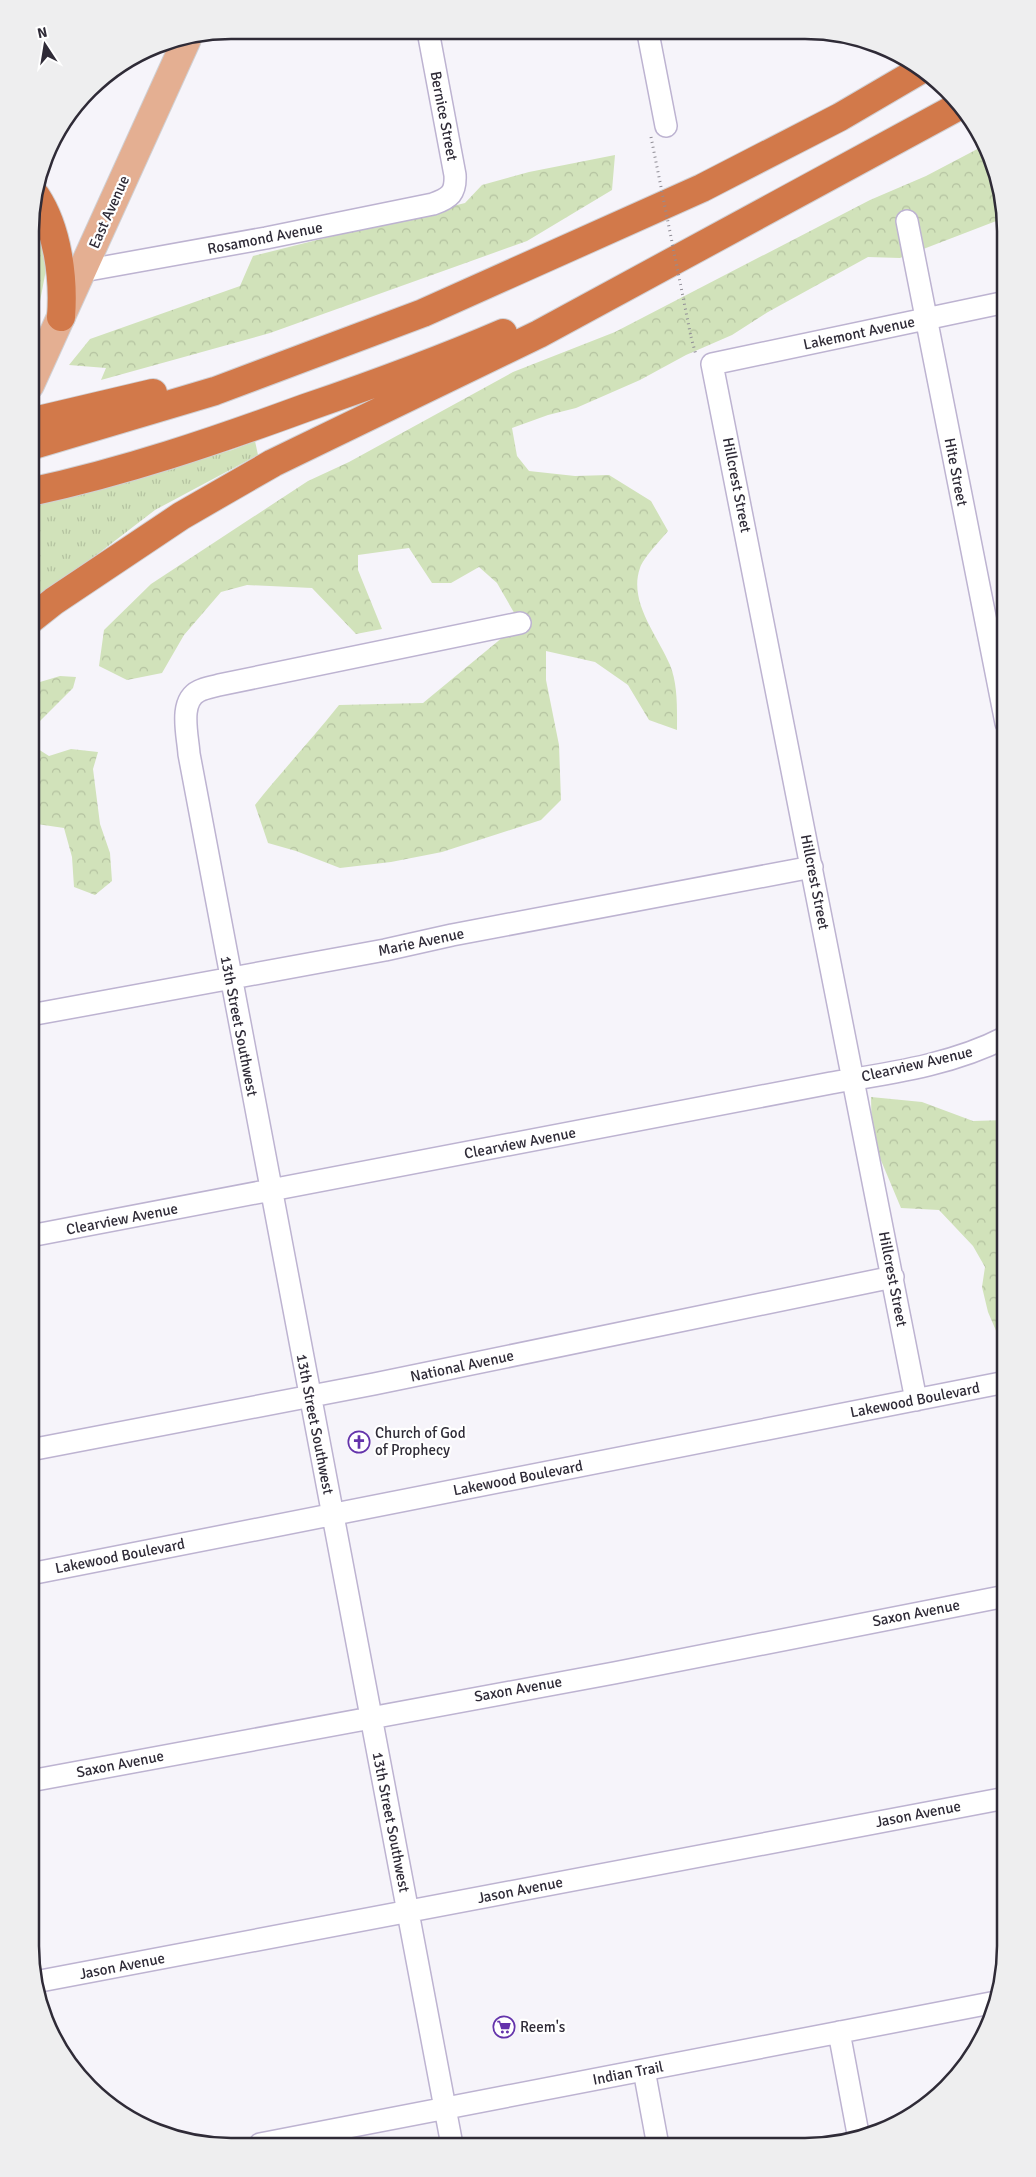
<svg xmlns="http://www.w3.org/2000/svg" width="1036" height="2177" font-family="Signika,sans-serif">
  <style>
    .grass { fill: url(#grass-tufts) }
    .forest { fill: url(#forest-crowns) }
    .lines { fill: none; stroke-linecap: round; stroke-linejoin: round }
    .minor-casing { stroke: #bdb3d1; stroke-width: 24 }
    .major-casing { stroke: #d1d0d3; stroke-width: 30 }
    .highway-casing { stroke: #d1d0d3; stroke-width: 30 }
    .path { stroke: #908d96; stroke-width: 3; stroke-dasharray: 1 4; stroke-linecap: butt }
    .minor { stroke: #fff; stroke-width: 21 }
    .major { stroke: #e4af92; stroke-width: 28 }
    .highway { stroke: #d2794a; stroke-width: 28 }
    .path-bridge { stroke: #908d96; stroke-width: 3; stroke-dasharray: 1 4; stroke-linecap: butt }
    .labels { text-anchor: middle; stroke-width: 4.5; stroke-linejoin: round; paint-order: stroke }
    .street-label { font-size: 15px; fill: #2f2b37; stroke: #fff }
    .poi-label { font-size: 15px; fill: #2f2b37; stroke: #fff; text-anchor: start }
    .rim { fill: none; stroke: #2f2b37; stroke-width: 2.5 }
  </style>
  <defs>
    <pattern id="grass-tufts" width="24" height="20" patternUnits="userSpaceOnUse" patternTransform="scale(1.25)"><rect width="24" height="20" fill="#d1e2ba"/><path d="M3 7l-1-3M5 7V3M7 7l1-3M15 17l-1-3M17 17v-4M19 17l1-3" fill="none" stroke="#b4c2a0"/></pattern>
    <pattern id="forest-crowns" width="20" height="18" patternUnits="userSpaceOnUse" patternTransform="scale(1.25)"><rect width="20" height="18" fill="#d1e2ba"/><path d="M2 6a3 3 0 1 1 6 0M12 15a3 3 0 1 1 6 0" fill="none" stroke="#b4c2a0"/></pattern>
  </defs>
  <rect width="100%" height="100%" fill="#f6f4fa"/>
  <path class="grass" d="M33,207L48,259L38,312L30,328V217Z
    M255,441L258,455L155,510L30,606V504L232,450Z"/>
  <path class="forest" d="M985,145L999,178L1004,218L900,258L868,257L768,312L732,335L686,355L640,380L576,408L548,415L512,428L517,456L529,471L575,476L609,475L651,501L668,531C660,541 643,558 640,568C628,602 658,636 670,665C678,684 677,710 677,730L649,720L628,685L595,662L546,651V680L559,745L561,800L541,820L442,852L391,862L340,868L296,851L268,843L255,805C282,771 312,739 339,705L423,703L520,623L497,583L479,567L451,583H432L409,548L358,555V570L382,629L356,634L312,588L247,585L221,592L184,635L162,673L127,680L99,666L104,630L151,584L308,481L349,462L513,372L615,332L870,200L926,176Z
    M615,155L612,190L527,241L270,333L101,380L106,368L69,365L90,339L240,286L253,256L465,203L482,185L529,172Z
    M60,676L76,677L73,688L30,731V685Z
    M30,744L49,756L71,749L98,752L93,769L100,824L110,853L112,881L95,895L74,887L72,857L64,828L30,823Z
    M871,1097L922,1102L973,1121L1006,1120V1341L1000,1340L988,1312L982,1287L985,1267L973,1246L939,1210L901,1208L872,1139Z"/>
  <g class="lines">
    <g class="minor-casing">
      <path id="minor" d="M648,33L666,126
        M907,221L1006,723
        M83,271L266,238L433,204C450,198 456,193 455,175L428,31
        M30,1015L385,950L452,935L812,867
        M30,1236L831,1083C891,1073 952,1065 1006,1037
        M916,1400L712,364L1006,302
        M30,1450L374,1384L893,1277
        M30,1574L1006,1382
        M30,1781L614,1673L1006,1596
        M35,1982L1006,1798
        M839,2032L859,2139
        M644,2070L658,2146
        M260,2144L996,2002
        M452,2145L189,754C188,736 178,701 199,691C205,688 212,687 219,685L520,623"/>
    </g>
    <g class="major-casing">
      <path id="major" d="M30,385L187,39"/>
    </g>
    <g class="highway-casing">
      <path id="highway" d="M36,196C58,229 64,279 61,317
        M30,422L153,393
        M30,446L215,391L423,313L702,188L840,117L922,69
        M30,492C124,472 215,441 305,408C372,385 438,361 503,333
        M30,620L54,601L181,516L273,463L539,334L959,106"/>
    </g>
    <path class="path" d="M691,337L696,355"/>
    <use href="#minor" class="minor"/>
    <use href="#major" class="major"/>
    <use href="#highway" class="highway"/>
    <path class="path-bridge" d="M651,137L691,337"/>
  </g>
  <defs>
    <g id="church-ring" transform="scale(1.125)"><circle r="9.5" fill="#fff" stroke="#6433ab" stroke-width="1.5"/><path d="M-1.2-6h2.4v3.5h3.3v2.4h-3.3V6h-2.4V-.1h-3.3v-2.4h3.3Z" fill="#6433ab"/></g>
    <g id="supermarket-ring" transform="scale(1.125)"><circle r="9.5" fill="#fff" stroke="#6433ab" stroke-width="1.5"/><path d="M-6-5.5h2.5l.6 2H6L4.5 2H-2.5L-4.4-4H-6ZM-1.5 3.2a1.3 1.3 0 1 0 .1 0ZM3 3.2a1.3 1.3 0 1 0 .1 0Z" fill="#6433ab"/></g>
  </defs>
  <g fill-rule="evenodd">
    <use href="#church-ring" x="359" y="1442"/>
    <use href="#supermarket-ring" x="504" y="2027"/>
  </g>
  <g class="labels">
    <g class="street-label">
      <text transform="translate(444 116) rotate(79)" y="5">Bernice Street</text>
      <text transform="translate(109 212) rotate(-66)" y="5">East Avenue</text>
      <text transform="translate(265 238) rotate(-11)" y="5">Rosamond Avenue</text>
      <text transform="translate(859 333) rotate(-12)" y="5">Lakemont Avenue</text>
      <text transform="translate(956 472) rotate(79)" y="5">Hite Street</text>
      <text transform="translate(737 485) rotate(79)" y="5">Hillcrest Street</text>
      <text transform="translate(815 882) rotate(79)" y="5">Hillcrest Street</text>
      <text transform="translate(421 942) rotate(-12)" y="5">Marie Avenue</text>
      <text transform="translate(239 1026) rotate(79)" y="5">13th Street Southwest</text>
      <text transform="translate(917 1064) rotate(-13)" y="5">Clearview Avenue</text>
      <text transform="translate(520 1143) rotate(-11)" y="5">Clearview Avenue</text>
      <text transform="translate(122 1219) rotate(-11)" y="5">Clearview Avenue</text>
      <text transform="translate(893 1279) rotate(79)" y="5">Hillcrest Street</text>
      <text transform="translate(462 1366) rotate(-12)" y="5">National Avenue</text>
      <text transform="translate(915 1400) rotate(-11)" y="5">Lakewood Boulevard</text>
      <text transform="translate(315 1424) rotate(79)" y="5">13th Street Southwest</text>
      <text transform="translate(518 1478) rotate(-11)" y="5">Lakewood Boulevard</text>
      <text transform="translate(120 1556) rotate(-11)" y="5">Lakewood Boulevard</text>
      <text transform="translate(916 1613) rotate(-11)" y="5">Saxon Avenue</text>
      <text transform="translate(518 1689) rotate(-10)" y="5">Saxon Avenue</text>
      <text transform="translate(120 1764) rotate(-11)" y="5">Saxon Avenue</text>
      <text transform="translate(918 1814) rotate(-11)" y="5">Jason Avenue</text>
      <text transform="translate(391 1822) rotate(79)" y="5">13th Street Southwest</text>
      <text transform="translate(520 1890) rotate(-11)" y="5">Jason Avenue</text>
      <text transform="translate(122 1966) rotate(-11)" y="5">Jason Avenue</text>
      <text transform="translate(628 2073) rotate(-11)" y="5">Indian Trail</text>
    </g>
    <g class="poi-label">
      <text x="375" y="1438">Church of God<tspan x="375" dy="17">of Prophecy</tspan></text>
      <text x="520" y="2032">Reem's</text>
    </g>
  </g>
  <path d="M0 0H1036V2177H0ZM231 39H805A192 192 0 0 1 997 231V1946A192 192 0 0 1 805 2138H231A192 192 0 0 1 39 1946V231A192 192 0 0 1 231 39Z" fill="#eeeeef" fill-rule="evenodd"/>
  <path class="rim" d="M231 39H805A192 192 0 0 1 997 231V1946A192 192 0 0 1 805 2138H231A192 192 0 0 1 39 1946V231A192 192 0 0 1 231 39Z"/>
  <g transform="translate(45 45) rotate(348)" stroke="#ffffff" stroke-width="4" paint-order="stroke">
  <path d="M0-4L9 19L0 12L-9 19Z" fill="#2f2b37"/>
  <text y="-8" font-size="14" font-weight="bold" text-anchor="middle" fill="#2f2b37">N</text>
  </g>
</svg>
